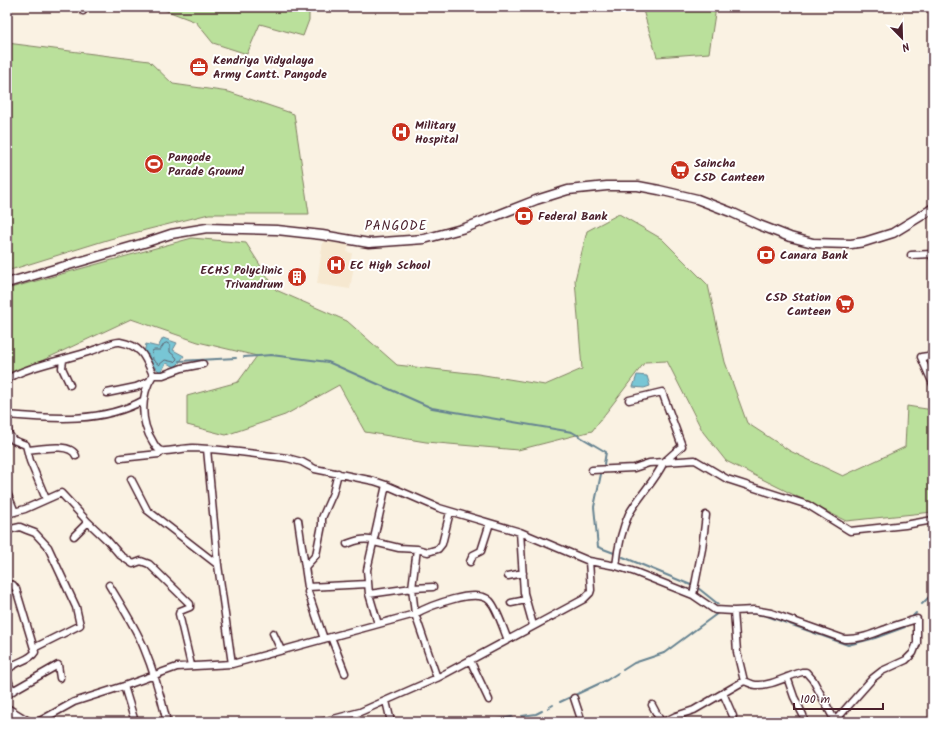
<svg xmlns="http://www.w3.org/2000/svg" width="940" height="729" font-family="Kalam,sans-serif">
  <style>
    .built { fill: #f6e8d0 }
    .green { fill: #bae09b; stroke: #828063 }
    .water { fill: #78c6d5; stroke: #668391 }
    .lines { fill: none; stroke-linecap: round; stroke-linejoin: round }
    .shore { stroke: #5c626f; stroke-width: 1 }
    .stream { stroke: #668391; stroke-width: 2 }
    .minor-casing { stroke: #4a1f2b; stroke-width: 9 }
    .secondary-casing { stroke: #4a1f2b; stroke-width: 11 }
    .minor { stroke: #fff; stroke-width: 6 }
    .secondary { stroke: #fff; stroke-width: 8 }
    .labels { text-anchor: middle; stroke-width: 4; stroke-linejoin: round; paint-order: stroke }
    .poi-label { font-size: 12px; font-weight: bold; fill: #4a1f2b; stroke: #fff; text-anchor: start }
    .neighbourhood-label { font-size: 13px; letter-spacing: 1px; fill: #4a1f2b; stroke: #fff }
  </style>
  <rect width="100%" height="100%" fill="#faf2e3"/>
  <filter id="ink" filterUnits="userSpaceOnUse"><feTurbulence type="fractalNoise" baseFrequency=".025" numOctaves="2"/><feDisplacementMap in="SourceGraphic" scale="8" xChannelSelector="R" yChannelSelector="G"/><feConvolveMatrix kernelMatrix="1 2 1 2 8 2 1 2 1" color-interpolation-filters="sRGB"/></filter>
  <g filter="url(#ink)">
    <path class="built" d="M323,241L349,245L347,252L352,253L350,264L354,265L350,289L317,284Z"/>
    <path class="green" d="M157,7H309V20L303,36L260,24L247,54L213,43L196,22Z
      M642,7H716L709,53L657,57Z
      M7,43L149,61L173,84L229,92L294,114L309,214H209L110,239L7,271Z
      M619,214L662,239L708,285L725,362L747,423L790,451L843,476L905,447L907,406L933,410V512L846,521L726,461L703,432L667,361L645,362L592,431L518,450L426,442L365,432L339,385L285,415L226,435L187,425V396L238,382L257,356L198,342L131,319L7,377V289L192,238L246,243L276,290L347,321L397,365L478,374L545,385L582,369L575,280L587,231Z"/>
    <path class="water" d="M163,338L177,343L173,350L184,356L176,367L166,363L161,373L148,361L149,355L144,353L146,344L158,347Z
      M637,375L647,376L650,386L644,388L633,387Z"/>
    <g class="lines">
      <path class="shore" d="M167,343L170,345V352L176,357L177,359L174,362L165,360L159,365L153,360L152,351L154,350H160L164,344Z"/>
      <path class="stream" d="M244,357L271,355L328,362L432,408L572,432L606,452L604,464
        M179,361L236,358
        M601,474L594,507L598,547L614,553
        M623,557L698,588L718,604
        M922,604L929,597
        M749,613L767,616L848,645L875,638L905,627
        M913,616L916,613
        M623,670L634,663L664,653L718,613H722
        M560,702L607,680L618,673
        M548,708L553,705
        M522,716L536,714L542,711
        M485,722L512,717
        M930,722L933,718"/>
      <g class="minor-casing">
        <path id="minor" d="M83,11L86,7
          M911,255L932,254L933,258
          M928,356L921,357L933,384
          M63,360L62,368L70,385
          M153,375H163L182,368L203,364
          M7,380C20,368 72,358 91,351C98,349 114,341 120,342C142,346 145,357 153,375C140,395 140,422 153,442C155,446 157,449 161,451C166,452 185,448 192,448C223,449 255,454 287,458L302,462L315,469L374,481L386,485L439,508L520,532L589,561L616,566L635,572L693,595L715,610L734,611L737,652L744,681L694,710L676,716L664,722
          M107,393L136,387L148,382
          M629,400L662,392L682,446L664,462
          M7,413L8,433L7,434
          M7,415C53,419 103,423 144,400
          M8,433L13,440L26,445L30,461L46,499
          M207,449L218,565L232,664
          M28,450C40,449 71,442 76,456
          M121,458L159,454L162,451
          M664,462L695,460L727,479L808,505L850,531L905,525L933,520
          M592,470L634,468L649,463L664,462C655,481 639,496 629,514C621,531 618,547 616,566
          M131,479L147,510L218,565
          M7,493L15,512
          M7,514L25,509L61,493L88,522L107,540L120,555L133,564L141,561L149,564L190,604V607L180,611L179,614L191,665
          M298,520L308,587L368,584
          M7,530L20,527L27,530L35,533L48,547L76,607L80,625L34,648
          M520,532L524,593L533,625
          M74,536L88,522
          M374,542L399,548L417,549L428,552L438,549L442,544L450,512
          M347,544C357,540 364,538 375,541
          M417,549L412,588L415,614C429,606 477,587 490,601C497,608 504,631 508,640
          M470,562L473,555L481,551L490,523
          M305,567L316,555L322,525V518L333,493L338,473
          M508,576L523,573
          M7,584L13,585L16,589L35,652C30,661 14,661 7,671
          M109,585C121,605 135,626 144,648C154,672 161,697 167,722
          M308,592L324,639
          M369,594L412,588L433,587
          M693,595L702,549L706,515
          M511,603L526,600
          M734,611L754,610L771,613L844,639C860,640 872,634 886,629C896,625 907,622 917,619V643L913,653L906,660L882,671L873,678L834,722
          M378,624L369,594L367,570L386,485
          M273,633L281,650
          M331,637L345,673
          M470,660L489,700
          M7,677L11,688L14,690L7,695
          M787,677L794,697L803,715L804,722
          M744,681C748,682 752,685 756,685C772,686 787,676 802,672H806L813,680L835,721
          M124,686L135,722
          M14,690L58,665L60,678
          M723,693L733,716
          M574,698L582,722
          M386,701L391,722
          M652,705L661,722
          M38,722L74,702L124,686L177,667L232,664L415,614L437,678
          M322,722L360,712L437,678L584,599L590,593L591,590L589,561"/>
      </g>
      <g class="secondary-casing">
        <path id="secondary" d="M7,283L144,243L171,234L207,228L277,230L322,235L369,243L424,239L465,228L536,200L568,190L607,186H638L659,190L697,199L733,213L759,225L790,237L813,243L851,244L864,242L893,233L929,211L933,208
          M7,709L28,722"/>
      </g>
      <use href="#minor" class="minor"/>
      <use href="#secondary" class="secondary"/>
    </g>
  </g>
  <defs>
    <g id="office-disc" transform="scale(1)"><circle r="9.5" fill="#c8321e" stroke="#fff"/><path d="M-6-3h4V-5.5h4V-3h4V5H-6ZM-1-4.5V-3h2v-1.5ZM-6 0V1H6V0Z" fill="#fff"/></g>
    <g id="hospital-disc" transform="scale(1)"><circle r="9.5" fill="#c8321e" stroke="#fff"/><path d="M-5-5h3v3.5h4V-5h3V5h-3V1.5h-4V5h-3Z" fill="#fff"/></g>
    <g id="stadium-disc" transform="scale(1)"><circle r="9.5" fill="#c8321e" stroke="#fff"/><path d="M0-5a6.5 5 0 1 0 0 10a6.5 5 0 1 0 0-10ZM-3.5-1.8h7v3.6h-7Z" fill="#fff"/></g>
    <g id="supermarket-disc" transform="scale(1)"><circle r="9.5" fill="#c8321e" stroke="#fff"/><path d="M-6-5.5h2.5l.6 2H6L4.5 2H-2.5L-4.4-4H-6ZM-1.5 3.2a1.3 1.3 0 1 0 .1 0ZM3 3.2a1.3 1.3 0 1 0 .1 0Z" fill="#fff"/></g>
    <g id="bank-disc" transform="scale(1)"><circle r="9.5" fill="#c8321e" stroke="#fff"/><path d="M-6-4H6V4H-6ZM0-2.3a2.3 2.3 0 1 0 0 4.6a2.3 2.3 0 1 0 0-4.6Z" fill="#fff"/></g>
    <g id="building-disc" transform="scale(1)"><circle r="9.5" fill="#c8321e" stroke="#fff"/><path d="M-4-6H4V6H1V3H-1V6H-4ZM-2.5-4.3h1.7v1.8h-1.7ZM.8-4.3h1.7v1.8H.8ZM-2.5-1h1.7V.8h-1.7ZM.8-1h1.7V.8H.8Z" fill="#fff"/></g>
  </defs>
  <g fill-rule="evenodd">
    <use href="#office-disc" x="199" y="67"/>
    <use href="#hospital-disc" x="401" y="132"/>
    <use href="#stadium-disc" x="154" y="164"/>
    <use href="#supermarket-disc" x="680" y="170"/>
    <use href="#bank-disc" x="524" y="216"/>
    <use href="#bank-disc" x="766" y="255"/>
    <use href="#hospital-disc" x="336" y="265"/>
    <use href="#building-disc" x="297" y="277"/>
    <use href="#supermarket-disc" x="845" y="304"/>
  </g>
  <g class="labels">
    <g class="poi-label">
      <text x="213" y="64">Kendriya Vidyalaya<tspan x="213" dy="14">Army Cantt. Pangode</tspan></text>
      <text x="415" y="129">Military<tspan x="415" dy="14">Hospital</tspan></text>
      <text x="168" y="161">Pangode<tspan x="168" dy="14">Parade Ground</tspan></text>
      <text x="694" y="167">Saincha<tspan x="694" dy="14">CSD Canteen</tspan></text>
      <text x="538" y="220">Federal Bank</text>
      <text x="780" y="259">Canara Bank</text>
      <text x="350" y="269">EC High School</text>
      <text x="283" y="274" text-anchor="end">ECHS Polyclinic<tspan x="283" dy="14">Trivandrum</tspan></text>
      <text x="831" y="301" text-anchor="end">CSD Station<tspan x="831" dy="14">Canteen</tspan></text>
    </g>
    <g class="neighbourhood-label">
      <text x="396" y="230">PANGODE</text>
    </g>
  </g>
  <rect width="940" height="729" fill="none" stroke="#fff" stroke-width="24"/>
  <rect x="12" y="12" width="916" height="705" fill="none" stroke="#4a1f2b" stroke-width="1.5" filter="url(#ink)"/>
  <g transform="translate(902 38) rotate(157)" stroke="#ffffff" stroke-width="3" paint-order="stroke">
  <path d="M0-3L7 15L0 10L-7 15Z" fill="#4a1f2b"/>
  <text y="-6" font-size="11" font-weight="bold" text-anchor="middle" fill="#4a1f2b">N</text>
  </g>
  <path d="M794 703v6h89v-6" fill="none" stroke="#4a1f2b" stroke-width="2"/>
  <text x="800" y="703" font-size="12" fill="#4a1f2b" stroke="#ffffff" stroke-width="3" paint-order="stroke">100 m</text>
</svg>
